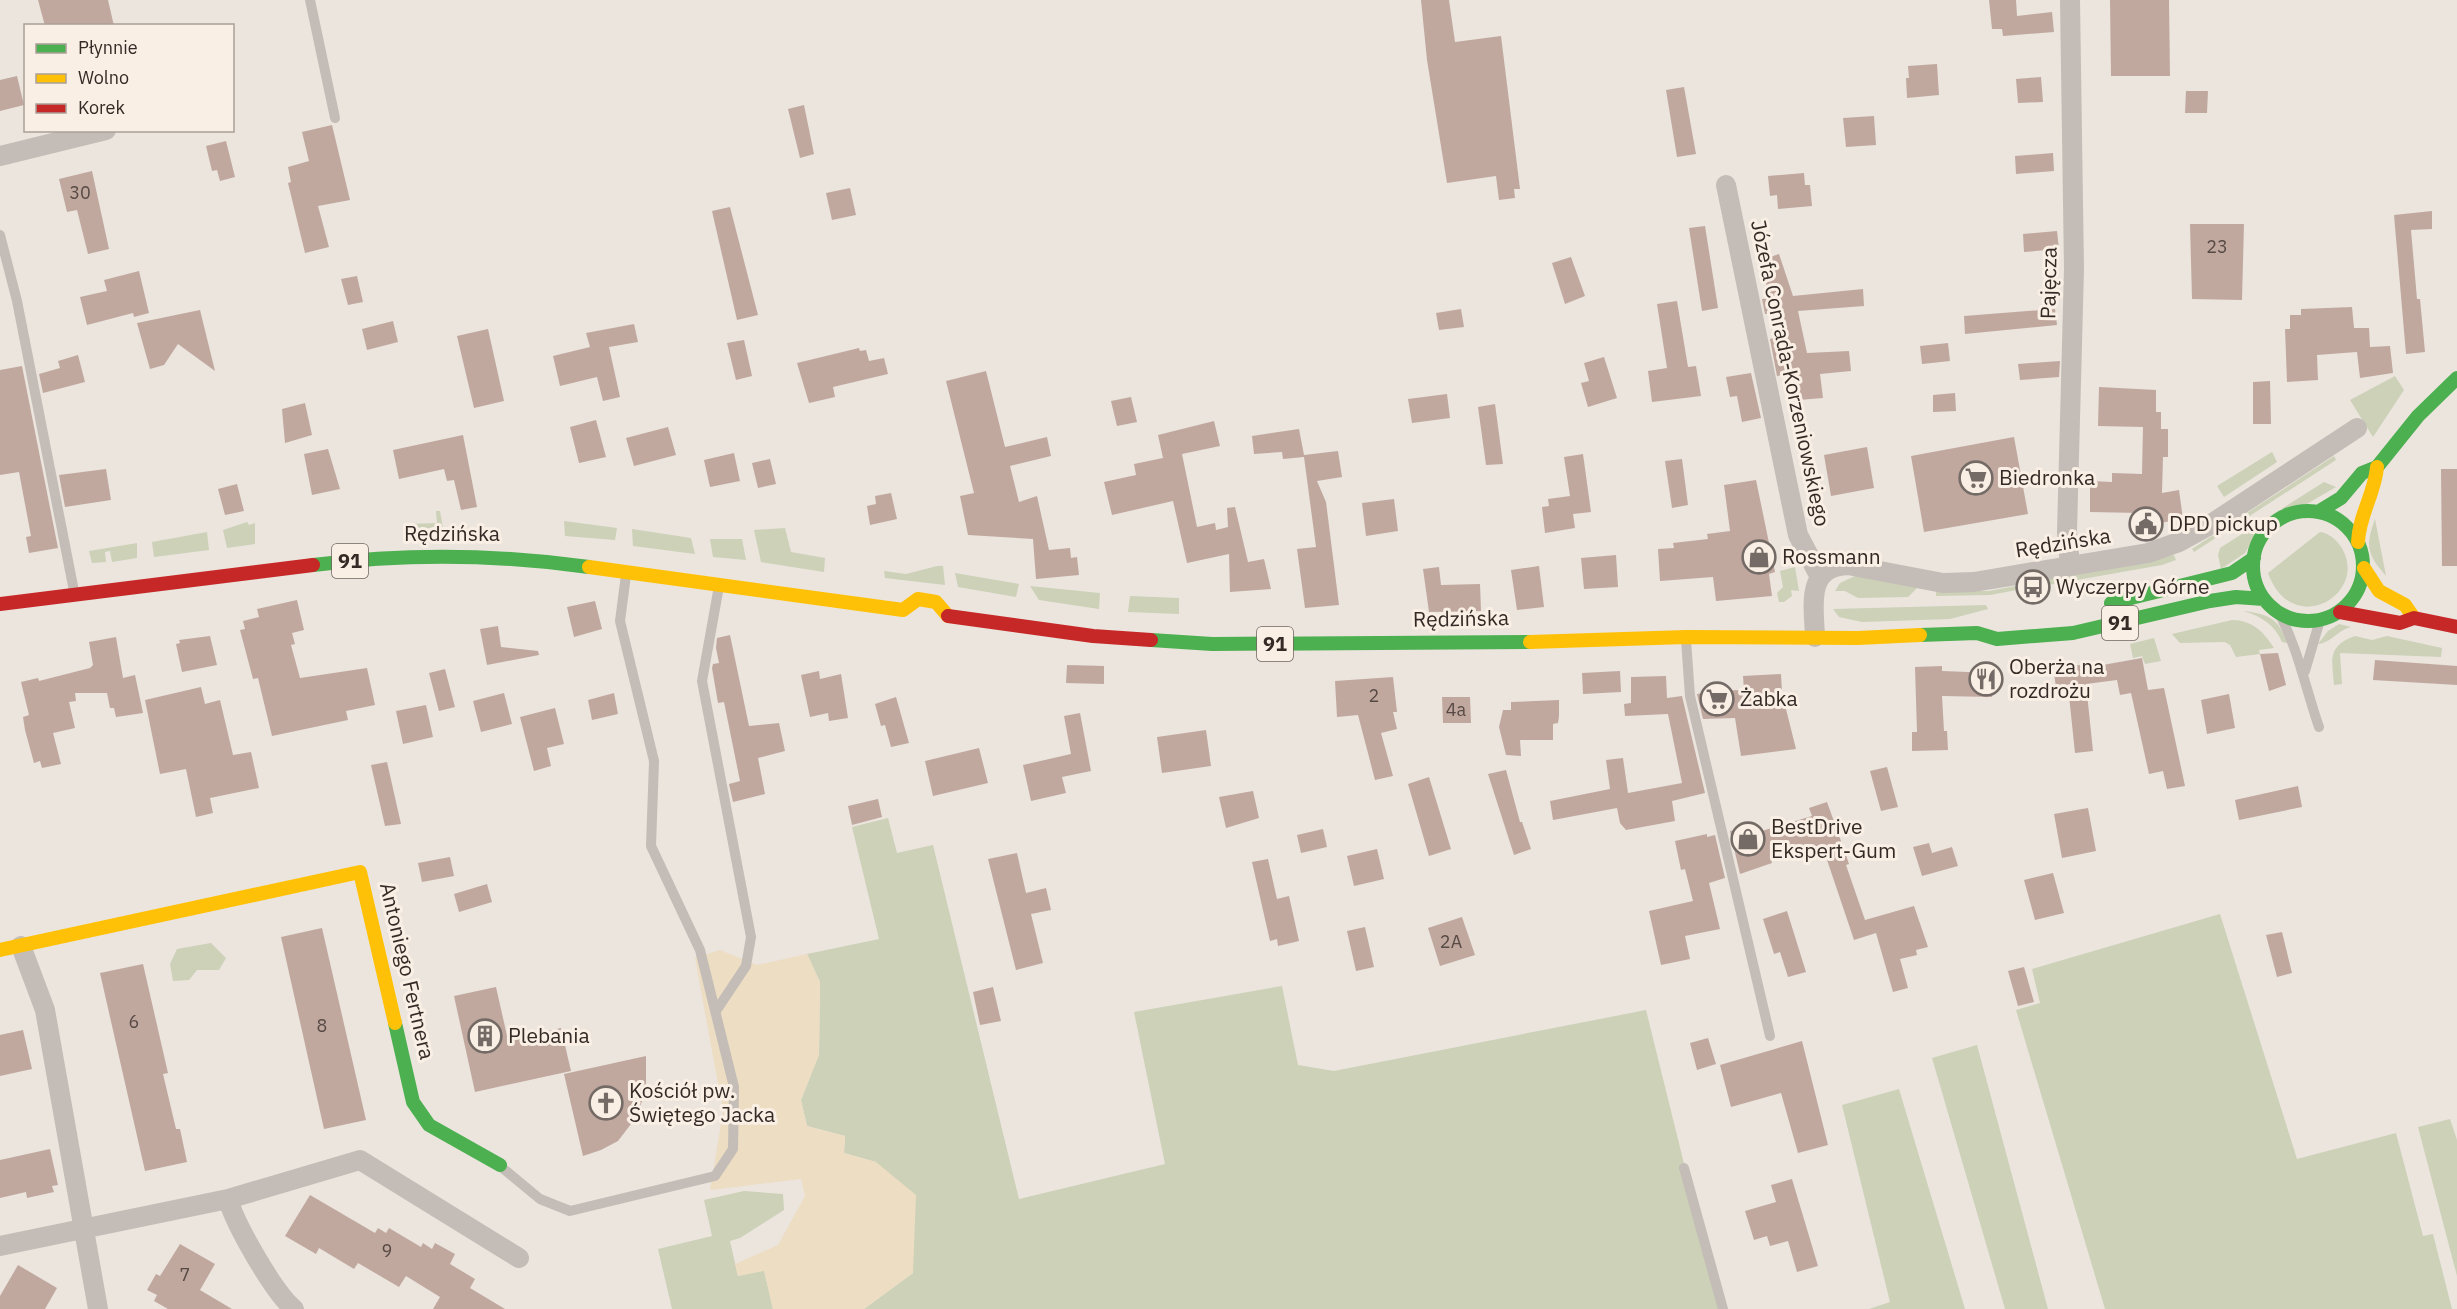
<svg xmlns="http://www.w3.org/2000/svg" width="2457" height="1309" font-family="'IBM Plex Sans',sans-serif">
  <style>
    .green { fill: #ccd1b8 }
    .sand { fill: #edddc3 }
    .building { fill: #c0a89f }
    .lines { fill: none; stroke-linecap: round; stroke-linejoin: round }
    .lane { stroke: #c4bdb7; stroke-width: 10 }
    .street { stroke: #c4bdb7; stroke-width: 20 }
    .fast { stroke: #4caf50; stroke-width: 14 }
    .slow { stroke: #ffc107; stroke-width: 14 }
    .jam { stroke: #c62828; stroke-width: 14 }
    .labels { text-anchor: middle; stroke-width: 6; stroke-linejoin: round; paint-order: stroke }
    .number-label { font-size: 18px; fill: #574a44 }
    .shield { fill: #f9efe4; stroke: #6f655f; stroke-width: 1.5 }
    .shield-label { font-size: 20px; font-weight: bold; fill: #342a26 }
    .street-label { font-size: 21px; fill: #342a26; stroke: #f9efe4 }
    .poi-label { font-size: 21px; fill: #342a26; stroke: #f9efe4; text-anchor: start }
  </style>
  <rect width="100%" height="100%" fill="#ebe5de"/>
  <path class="green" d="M2395,376L2404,390L2373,437L2350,400Z
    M2272,452L2277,462L2224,497L2217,486Z
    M2334,456L2336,460L2194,552L2192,549Z
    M2324,482L2336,487L2305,505L2282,509L2272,516L2258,530L2245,553L2221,569L2218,555L2220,548Z
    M436,511H440L443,528H407L408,524L437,523Z
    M2375,519L2386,576C2367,554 2365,547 2375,519Z
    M564,521L617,528L615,540L565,536Z
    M247,522L249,525L255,523V544L227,548L223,530Z
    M785,528L791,552L825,558L824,572L761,562L754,530Z
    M632,529L691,538L695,554L633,546Z
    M207,532L209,550L154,557L152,542Z
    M2320,532C2328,533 2334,538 2339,544C2374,591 2293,642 2268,573Z
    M710,539H742L746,560L713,557Z
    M137,543V558L112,562L110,551L105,552L106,562L92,563L89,551Z
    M2174,555L2176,560L2162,565L2037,587L2036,582Z
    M937,566H943L945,585L885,578L884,571L906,574Z
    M1795,567L1799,591L1791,590L1792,596L1784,602H1779L1777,593L1783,587L1780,571Z
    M955,573L1019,584L1016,597L958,587Z
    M1855,576L1874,578L1918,587L1908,597L1858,598L1845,591H1835L1840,583Z
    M2021,585L2022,589L1990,595L1936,596V591H1989Z
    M1030,586L1100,593L1099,609L1039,600Z
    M1130,596L1179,598V614L1128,612Z
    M1986,605L1988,609L1950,619L1862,622L1839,617L1833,609Z
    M2243,611C2268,614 2279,618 2287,643L2282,642C2275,625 2261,616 2243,611Z
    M2232,620C2252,620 2264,632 2274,648L2259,650L2260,654L2236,657L2230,645L2225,642L2180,643L2172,634Z
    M2339,624L2351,627C2338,630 2331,643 2318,644L2328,631Z
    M2355,636L2372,640L2387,636L2442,648L2441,657L2340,653L2342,684L2334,685C2332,660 2327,646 2355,636Z
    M2154,638L2161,661L2145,664L2142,656L2133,658L2130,644Z
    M888,818L897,853L933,845L1019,1199L1165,1164L1134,1012L1282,986L1298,1065L1334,1071L1646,1010L1720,1309H864L913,1273L876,1162L844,1153L845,1136L807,1126L801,1100L819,1054L820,982L807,954L879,939L852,827Z
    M2220,914L2297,1159L2396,1133L2423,1236L2433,1234L2452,1309H2105L2016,1010L2040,1003L2032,969Z
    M211,943L226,958L219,970H197L189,980L173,981L170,964L177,949Z
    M1977,1045L2048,1309H2005L1932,1058Z
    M1899,1089L1965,1309H1869L1890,1302L1842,1105Z
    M2450,1119L2457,1140V1276L2418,1127Z
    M744,1191L783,1194L784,1210L740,1238L730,1241L738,1276L764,1270L773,1309H672L658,1249L712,1236L704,1200Z"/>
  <path class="sand" d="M720,950L757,965L807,954L820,982L819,1055L801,1100L807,1126L845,1136L844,1153L876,1162L916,1195L913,1273L864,1309H773L764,1271L738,1276L735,1264L778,1245L805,1196L801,1179L710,1190L723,1111L695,958Z"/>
  <path class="building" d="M38,0H108L114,26H45Z
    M1421,0H1449L1455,42L1501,36L1520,189H1514L1515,198L1499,200L1496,176L1447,183L1427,60Z
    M1989,0H2016L2017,16L2052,12L2054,32L2003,36L2002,29H1992Z
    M2110,0H2169L2170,76H2111Z
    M1937,64L1939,95L1907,98L1906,78H1909L1908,66Z
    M17,76L24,105L0,111V80Z
    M2041,77L2043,102L2018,103L2016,79Z
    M1684,87L1696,154L1677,157L1666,90Z
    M2186,91H2208L2207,113H2185Z
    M804,105L814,154L800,158L788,109Z
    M1874,116L1876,145L1846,147L1843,118Z
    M332,125L350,200L318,206L329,247L305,253L288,183L291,182L288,167L309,161L302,132Z
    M226,141L235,177L220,181L217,170L212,171L206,146Z
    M2053,153L2054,171L2016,174L2015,156Z
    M92,171L109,249L88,254L77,210L67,212L59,179Z
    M1804,173L1805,185H1810L1812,206L1778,209L1777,195L1770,196L1768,176Z
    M850,188L856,215L832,220L826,193Z
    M730,207L758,315L737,320L712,211Z
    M2432,211V229L2411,230L2417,299H2420L2425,352L2406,354L2394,215Z
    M2190,224H2244L2242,300L2192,299Z
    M1705,226L1718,308L1702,311L1689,228Z
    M2057,231L2059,249L2024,252L2023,234Z
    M1779,254L1793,296L1863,289L1864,306L1798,311L1807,353L1849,351L1851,371L1820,374L1823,398L1799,400L1797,372L1777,376L1770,339L1783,335L1776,313L1765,314L1762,299L1771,298L1758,261Z
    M1571,257L1585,296L1565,304L1552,263Z
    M139,271L149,313L134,317L133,313L87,325L80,297L107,291L104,280Z
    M357,276L363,302L348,305L341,279Z
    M1677,301L1688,367L1696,366L1701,396L1652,402L1648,371L1667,368L1657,304Z
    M2352,307L2354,328H2369L2370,347L2390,346L2393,373L2360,378L2357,352L2317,355L2318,380L2287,382L2285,329H2290V315H2301V309Z
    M1461,309L1464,327L1439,330L1436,313Z
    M2055,309L2057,325L1965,334L1964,316Z
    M200,310L215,371L178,344L164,365L150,369L137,323Z
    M393,321L398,342L367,350L362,329Z
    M634,324L638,342L609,347L620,397L603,401L597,377L560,386L553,356L590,347L586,333Z
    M488,329L504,401L474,408L457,336Z
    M744,340L752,376L736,380L727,343Z
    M1948,343L1950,361L1922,364L1920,346Z
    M859,348L860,351L866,350L869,361L884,358L888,374L833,387L835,397L809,403L797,363Z
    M78,355L85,382L43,393L39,374L60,368L58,361Z
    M1604,357L1617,398L1588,407L1581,383L1589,381L1584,363Z
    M2060,361L2059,377L2020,380L2018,364Z
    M22,366L58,548L29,553L26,537L31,536L19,472L0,475V370Z
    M986,371L1005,447L1047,437L1051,456L1010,466L1019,502L1037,496L1049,550L1070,548L1071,558L1077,557L1079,575L1036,579L1033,539L968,535L960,496L974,493L946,381Z
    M1751,373L1761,418L1742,422L1737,396L1730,397L1726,377Z
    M2270,381L2271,424H2253V382Z
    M2099,387L2156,390V412H2161V429H2168V457H2163L2162,493L2179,490L2183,519L2142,526L2141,513L2090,512V481L2112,482V473L2142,474L2143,427L2098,426Z
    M1955,393L1956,411L1933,412V395Z
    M1447,394L1450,418L1412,423L1408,399Z
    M1131,397L1137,422L1117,426L1111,401Z
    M305,403L312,435L285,443L282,409Z
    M1495,404L1503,464L1486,465L1478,407Z
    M596,420L606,457L579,463L570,427Z
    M1214,421L1220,446L1182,454L1197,527L1215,523L1216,530L1228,527L1227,508L1235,507L1248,562L1264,559L1271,589L1230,592L1229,554L1187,563L1173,501L1112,515L1104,482L1136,475L1134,464L1163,458L1158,435Z
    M668,427L676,455L634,466L626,438Z
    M1299,429L1304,455L1338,451L1342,477L1317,481L1326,502L1339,605L1305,608L1297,549L1316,547L1304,457L1283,459L1282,452L1254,454L1252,436Z
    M463,435L477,507L461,510L454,480L447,481L444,469L399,479L393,450Z
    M2014,437L2028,514L1924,532L1911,456Z
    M1867,447L1874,488L1831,496L1824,455Z
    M328,449L340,489L312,495L304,454Z
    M734,453L740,481L710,487L704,460Z
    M1583,454L1591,512L1573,514L1575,528L1545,533L1542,507L1549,506L1548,499L1570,496L1564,457Z
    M770,459L776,484L758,488L752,463Z
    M1682,459L1688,505L1672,508L1665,461Z
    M106,469L111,500L65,507L59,475Z
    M2441,469H2457V566H2442Z
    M1756,480L1775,572L1769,574L1772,596L1716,601L1713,577L1660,581L1658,549L1674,548L1673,543L1708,539L1707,534L1730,531L1724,485Z
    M237,484L244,511L225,515L218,489Z
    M891,493L897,519L870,525L867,506L876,504L875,496Z
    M1394,499L1398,531L1366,536L1362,503Z
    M1616,555L1618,587L1584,589L1581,558Z
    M1539,566L1544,607L1517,610L1511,570Z
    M1439,567L1441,585L1480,584L1481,611L1429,612L1423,569Z
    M297,600L304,630L292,633L295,644L291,645L300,678L367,668L375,705L346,711L348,720L272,736L258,678L253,679L240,630L245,629L243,621L259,617L257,609Z
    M595,601L602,629L574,637L567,607Z
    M498,626L501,647L538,651L539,655L487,665L480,629Z
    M730,635L749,726L779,723L785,751L758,758L765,794L733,802L729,784L740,781L724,702L718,703L712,668L713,664L719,663L716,648L717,638Z
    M210,636L217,665L182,672L176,644L180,643L179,640Z
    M116,637L123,678L135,675L143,713L116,717L114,708H110L107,693H75L76,701L69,702L75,728L53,733L61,764L42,768L40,761L34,763L25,730L23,717L29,715L21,682L38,678L39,681L90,668L93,665L89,642Z
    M2278,653L2286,685L2269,691L2260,654Z
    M2142,658L2148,690L2164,688L2185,786L2167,789L2163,771L2149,774L2131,693L2120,695L2117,680L2086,684L2093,751L2075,753L2068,686L2056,687L2054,674L2066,672V666L2096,664L2097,666Z
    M2375,660L2457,666V685L2373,680Z
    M1067,665L1104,666V684L1066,683Z
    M1942,666V671L1993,673L1992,697L1942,696L1944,731H1947L1948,750L1912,751V732H1917L1915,667Z
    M445,669L455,707L439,711L429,673Z
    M819,671L820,679L841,674L848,718L829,721L828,713L810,717L801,675Z
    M1620,671L1621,692L1583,694L1582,673Z
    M1781,674L1782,693L1796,749L1741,756L1735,718L1703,719L1697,694L1703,693L1702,691L1744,690L1743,676Z
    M1666,676L1667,698L1682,696L1705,793L1672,801L1675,821L1626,830L1620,823L1617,808L1553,820L1550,801L1610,789L1606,760L1623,758L1628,793L1682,783L1668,714L1625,716L1624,704L1631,703V677Z
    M1393,677L1397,712H1393L1397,729L1381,733L1393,776L1375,780L1358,715L1337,717L1335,681Z
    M201,687L205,704L220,700L233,755L251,752L259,788L210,798L213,813L196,817L186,769L160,774L145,700Z
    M504,693L512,724L481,732L473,701Z
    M614,693L618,714L592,720L588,700Z
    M2229,694L2235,728L2207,734L2201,700Z
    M896,697L909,743L891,747L885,725L881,726L875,704Z
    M1442,697H1470L1471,723H1443Z
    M1559,700V716L1558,723L1553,724V740H1520L1521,756L1506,755L1499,727L1503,710H1511V702Z
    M426,705L433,737L403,744L396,711Z
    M555,708L564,744L547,748L551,766L534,771L520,717Z
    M1080,713L1091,771L1062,777L1066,793L1031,801L1023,765L1071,754L1064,716Z
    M1206,730L1211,766L1162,773L1157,737Z
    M979,748L988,783L933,796L925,761Z
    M387,762L401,824L385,826L371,765Z
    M1887,767L1898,807L1881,811L1870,771Z
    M1506,770L1520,822H1522L1531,849L1514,855L1488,774Z
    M1429,777L1451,849L1429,856L1408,784Z
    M2298,786L2302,807L2239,820L2235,800Z
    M1253,791L1259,818L1226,828L1219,797Z
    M878,799L882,817L852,825L848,806Z
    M1827,802L1846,855L1849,864L1846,865L1865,920L1914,906L1928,947L1916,950L1917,955L1900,959L1908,988L1893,992L1876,933L1854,940L1822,845L1771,859L1772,863L1740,874L1730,831L1735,830L1737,835L1761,827L1762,831L1812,816L1809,808Z
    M2088,808L2096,851L2062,858L2054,814Z
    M1323,829L1327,847L1301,853L1297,835Z
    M1707,834V837L1715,835L1725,878L1709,883L1720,929L1685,936L1690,959L1661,965L1649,911L1693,901L1685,869L1681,870L1675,841Z
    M1929,843L1932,853L1952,847L1958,866L1922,876L1913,847Z
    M1377,849L1384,879L1354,886L1347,856Z
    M1017,853L1026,893L1046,888L1051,910L1031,914L1043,963L1016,970L988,859Z
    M450,857L454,876L422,882L418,863Z
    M1268,859L1277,899L1289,896L1299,941L1278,946L1277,939L1270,941L1252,862Z
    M2053,873L2064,913L2035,920L2024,880Z
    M487,884L492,902L459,912L454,894Z
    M1787,911L1806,972L1788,977L1780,952L1774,954L1763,919Z
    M1462,917L1475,955L1440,966L1428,928Z
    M1365,927L1374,967L1356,971L1347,931Z
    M322,928L366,1120L324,1129L281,937Z
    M2282,932L2292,973L2277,977L2266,935Z
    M143,964L168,1073L163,1074L176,1129H180L187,1162L145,1171L100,973Z
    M2024,967L2034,1002L2018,1006L2008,971Z
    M496,987L508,1040L561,1028L571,1071L475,1092L454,996Z
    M993,987L1001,1021L980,1025L973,992Z
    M23,1030L32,1069L0,1076V1035Z
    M1708,1038L1716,1064L1697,1070L1690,1043Z
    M1802,1041L1828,1145L1798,1153L1781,1093L1731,1107L1720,1065Z
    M646,1056V1092L634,1120L618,1141L601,1150L583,1156L564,1074Z
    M50,1149L58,1185L52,1186L54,1192L27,1198L26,1192L0,1198V1160Z
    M1792,1179L1818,1266L1797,1272L1788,1241L1770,1246L1767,1236L1754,1240L1745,1211L1776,1202L1771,1185Z
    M310,1195L375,1233L378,1228L386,1233L389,1228L421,1247L423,1243L432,1249L435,1243L455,1254L450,1264L475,1279L470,1288L505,1309H433L440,1297L406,1276L399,1287L358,1263L354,1269L319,1248L316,1254L285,1236Z
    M180,1244L215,1264L200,1290L232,1309H168L154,1301L157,1295L147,1290L156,1274L160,1276Z
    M18,1265L57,1288L45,1309H0V1296Z"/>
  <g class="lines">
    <path class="lane" d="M310,0L335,118
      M0,235L17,301L74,591
      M2279,613C2299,651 2305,687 2319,727
      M1686,640L1690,696L1770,1036
      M2305,671L2320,620
      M716,1011L746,966L751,937L702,681L719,586
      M500,1166L540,1199L570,1211L715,1176L733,1149L734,1087L700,950L651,846L654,761L620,621L626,575
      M1684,1168L1723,1309"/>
    <path class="street" d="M0,156L106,130
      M1726,185L1798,535L1820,577
      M2070,566L2067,532L2074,269L2070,0
      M1815,637C1814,606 1805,567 1848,565L1943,583L1974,582L2148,553L2179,542L2208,526L2357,428
      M21,946L45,1010L98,1309
      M228,1199C235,1224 274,1293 294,1309
      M0,1246L228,1199L360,1160L519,1258"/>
    <path class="fast" d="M2253 566a55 55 0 1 1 110 0a55 55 0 1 1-110 0Z
      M2318,512L2341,498L2362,473L2377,467L2418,416L2457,378
      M313,565C406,553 496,554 589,567
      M2111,603L2232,573L2254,558
      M1920,635L1977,633L1997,639L2073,633L2210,601L2236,597L2264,599
      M1151,640L1212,644L1530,642
      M395,1023L413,1102L429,1125L500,1165"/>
    <path class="slow" d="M2358,542C2359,515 2375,493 2377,467
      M589,567L903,610
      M2364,568L2379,591L2405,605L2414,618
      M903,610L918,599L936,602L948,616
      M1530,642L1686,637L1858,638L1920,635
      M0,950L360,872L395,1023"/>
    <path class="jam" d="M0,604L313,565
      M2340,612L2400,623L2414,618L2457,627
      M948,616L1093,636L1151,640"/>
  </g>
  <defs>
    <g id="supermarket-ring" transform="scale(1.725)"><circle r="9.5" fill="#f9efe4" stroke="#746b66" stroke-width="1.5"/><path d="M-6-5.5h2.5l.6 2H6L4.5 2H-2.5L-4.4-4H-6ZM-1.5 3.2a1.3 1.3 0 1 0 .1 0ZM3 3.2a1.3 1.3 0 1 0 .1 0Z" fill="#746b66"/></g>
    <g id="civic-ring" transform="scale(1.725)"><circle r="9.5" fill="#f9efe4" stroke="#746b66" stroke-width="1.5"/><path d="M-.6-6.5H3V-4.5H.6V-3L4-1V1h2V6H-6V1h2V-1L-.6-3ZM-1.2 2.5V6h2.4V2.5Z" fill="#746b66"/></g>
    <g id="shop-ring" transform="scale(1.725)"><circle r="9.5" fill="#f9efe4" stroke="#746b66" stroke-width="1.5"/><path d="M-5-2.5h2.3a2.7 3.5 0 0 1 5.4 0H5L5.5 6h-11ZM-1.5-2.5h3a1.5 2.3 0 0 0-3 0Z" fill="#746b66"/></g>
    <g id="bus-ring" transform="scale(1.725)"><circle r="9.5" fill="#f9efe4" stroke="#746b66" stroke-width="1.5"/><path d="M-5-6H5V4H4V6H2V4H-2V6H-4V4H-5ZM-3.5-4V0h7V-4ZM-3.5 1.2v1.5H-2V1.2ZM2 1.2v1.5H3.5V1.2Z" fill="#746b66"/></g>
    <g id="restaurant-ring" transform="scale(1.725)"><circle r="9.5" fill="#f9efe4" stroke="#746b66" stroke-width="1.5"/><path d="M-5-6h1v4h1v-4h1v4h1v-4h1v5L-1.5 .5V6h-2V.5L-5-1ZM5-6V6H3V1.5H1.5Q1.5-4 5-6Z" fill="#746b66"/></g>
    <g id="building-ring" transform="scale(1.725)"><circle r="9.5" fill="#f9efe4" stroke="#746b66" stroke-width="1.5"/><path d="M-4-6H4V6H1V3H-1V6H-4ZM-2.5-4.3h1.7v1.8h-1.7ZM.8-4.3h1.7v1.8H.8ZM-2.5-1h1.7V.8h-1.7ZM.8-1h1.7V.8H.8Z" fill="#746b66"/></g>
    <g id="church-ring" transform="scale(1.725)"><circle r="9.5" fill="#f9efe4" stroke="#746b66" stroke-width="1.5"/><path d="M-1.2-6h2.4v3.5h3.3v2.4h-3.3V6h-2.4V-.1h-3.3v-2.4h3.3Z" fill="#746b66"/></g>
  </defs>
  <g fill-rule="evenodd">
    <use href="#supermarket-ring" x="1976" y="478"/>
    <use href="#civic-ring" x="2146" y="524"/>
    <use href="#shop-ring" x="1759" y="557"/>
    <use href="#bus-ring" x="2033" y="587"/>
    <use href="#restaurant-ring" x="1986" y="679"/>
    <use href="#supermarket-ring" x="1717" y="699"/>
    <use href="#shop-ring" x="1748" y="839"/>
    <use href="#building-ring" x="485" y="1036"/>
    <use href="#church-ring" x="606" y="1103"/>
  </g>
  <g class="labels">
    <g class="number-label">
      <text x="80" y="199">30</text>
      <text x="2217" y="253">23</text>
      <text x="1374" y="702">2</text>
      <text x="1456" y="716">4a</text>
      <text x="1451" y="948">2A</text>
      <text x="134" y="1028">6</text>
      <text x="322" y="1032">8</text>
      <text x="387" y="1257">9</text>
      <text x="185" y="1281">7</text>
    </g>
    <g class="shield">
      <rect x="332" y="544" width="36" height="34" rx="4.5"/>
      <rect x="2102" y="606" width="36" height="34" rx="4.5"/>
      <rect x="1257" y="627" width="36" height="34" rx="4.5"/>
    </g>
    <g class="shield-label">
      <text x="350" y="568">91</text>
      <text x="2120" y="630">91</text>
      <text x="1275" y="651">91</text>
    </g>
    <g class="street-label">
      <text transform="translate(2049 283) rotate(-89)" y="7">Pajęcza</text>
      <text transform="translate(1790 373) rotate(78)" y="7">Józefa Conrada-Korzeniowskiego</text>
      <text x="452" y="541">Rędzińska</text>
      <text transform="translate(2063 543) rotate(-9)" y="7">Rędzińska</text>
      <text transform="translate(1461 619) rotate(-1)" y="7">Rędzińska</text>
      <text transform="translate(407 971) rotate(77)" y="7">Antoniego Fertnera</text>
    </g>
    <g class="poi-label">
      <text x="1999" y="485">Biedronka</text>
      <text x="2169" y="531">DPD pickup</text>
      <text x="1782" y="564">Rossmann</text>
      <text x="2056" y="594">Wyczerpy Górne</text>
      <text x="2009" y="674">Oberża na<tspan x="2009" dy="24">rozdrożu</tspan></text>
      <text x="1740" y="706">Żabka</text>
      <text x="1771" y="834">BestDrive<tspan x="1771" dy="24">Ekspert-Gum</tspan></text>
      <text x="508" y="1043">Plebania</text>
      <text x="629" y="1098">Kościół pw.<tspan x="629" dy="24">Świętego Jacka</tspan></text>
    </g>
  </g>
  <rect x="24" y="24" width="210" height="108" fill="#f9efe4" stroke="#aaa098" stroke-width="1.5"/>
  <rect x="36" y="44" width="30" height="9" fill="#4caf50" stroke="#aaa098" stroke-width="1.5"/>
  <text x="78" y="54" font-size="18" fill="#342a26">Płynnie</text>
  <rect x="36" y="74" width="30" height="9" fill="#ffc107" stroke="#aaa098" stroke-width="1.5"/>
  <text x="78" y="84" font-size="18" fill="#342a26">Wolno</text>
  <rect x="36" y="104" width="30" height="9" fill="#c62828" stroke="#aaa098" stroke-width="1.5"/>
  <text x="78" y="114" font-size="18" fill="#342a26">Korek</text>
</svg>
